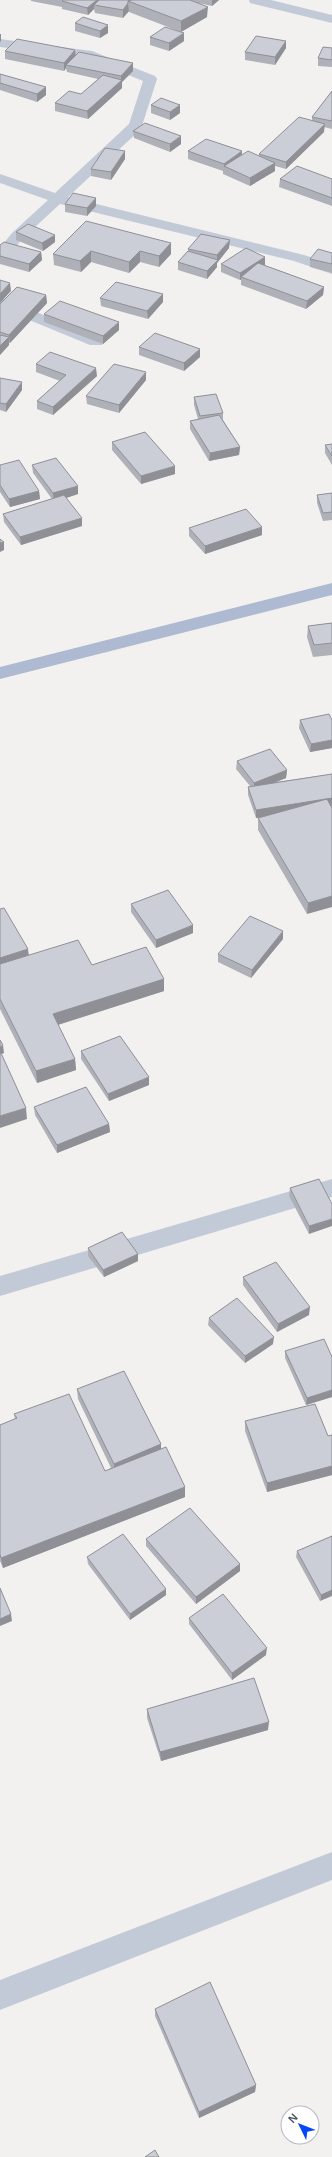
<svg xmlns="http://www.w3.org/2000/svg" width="332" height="2157" font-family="Helvetica,sans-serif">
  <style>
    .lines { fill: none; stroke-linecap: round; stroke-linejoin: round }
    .minor { fill: #c3cad7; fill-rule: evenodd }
    .primary { fill: #aebad2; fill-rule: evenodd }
    .wall { fill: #afb1b9 }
    .shaded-wall { fill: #8f9096 }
    .building { fill: #ccced7; stroke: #8f9096 }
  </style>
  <rect width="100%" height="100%" fill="#f3f1f0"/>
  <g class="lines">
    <path class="minor" d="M249,0H271L332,15V23L250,3Z
      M0,39L92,51L155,76L157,79L141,129L68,197L304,255L332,264V274L294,261L60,204L22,239L5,261L0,263V248L12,233L48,200L0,183V174L55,193L129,124L143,81L89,59L0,47Z
      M0,297L102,339L104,342L102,345H90L0,308Z
      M332,1179V1197L0,1296V1276Z
      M332,1852V1880L0,2010V1980Z"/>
    <path class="primary" d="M332,583V595L0,679V667Z"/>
  </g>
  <path class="wall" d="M31,0H219L212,6L198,3L207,17L181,32L129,12V11L123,18L95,13L94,9L88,15L62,9V7L31,1Z
    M75,23L108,33L100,38L75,31Z
    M184,33V41L169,51L150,45V37Z
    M286,41V48L275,65L245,60V52Z
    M332,48V67L318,66V58Z
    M5,51L76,55L133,63V71L122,82V88L88,119L55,111V103L81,94L98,79L67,72L66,68L64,71L5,59Z
    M0,74L46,87V95L37,102L0,90Z
    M332,91V129L324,127V132L286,169L275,166V171L250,186L223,174V171L188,159V151H242V155L259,156V154L312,121V117Z
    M151,105H180V113L170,120L151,113Z
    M133,131L181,144L170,152L134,138Z
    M125,159L111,180L91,176V169Z
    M280,179H332V206L279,187Z
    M65,204L96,206L87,216L65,212Z
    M16,232L55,242L43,251L16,240Z
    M171,243V254L159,267L140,262L129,273L91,262L81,272L54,265L53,254Z
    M0,245L41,252L42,260L29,272L0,264Z
    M229,248L217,263V267L207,279L178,270V262L188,251V249Z
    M332,253V273L310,267V259Z
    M265,257V265H264L324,287L323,295L306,309L241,285V280H240L221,272V264Z
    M46,295L47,303L10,343H9V345L0,355V304Z
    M100,298L163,302L148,319L101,306Z
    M44,314L119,330L103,344L44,322Z
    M139,347L200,349V357L184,371L139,355Z
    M36,364L97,376L53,415L37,409V401L60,381L36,372Z
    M0,378L22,390L6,412L0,410Z
    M146,380L119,413L87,404L86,396Z
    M194,397L223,413V420L240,447L239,455L209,461L190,429V421L198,419L194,405Z
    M112,442L175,474L141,484L112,450Z
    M332,444V465L325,453V445Z
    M0,465L39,491L40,499L10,507L0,492Z
    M32,465L78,494L66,498L82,526L21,545L4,522L3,514L52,499L33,473Z
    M332,493V520L323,521L317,503V495Z
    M189,528L262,535L205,554L189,536Z
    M332,623V655L313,657L307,637L308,626Z
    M300,720H332V748L310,752L299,728Z
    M237,761L287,770L286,778L276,782L332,774V806L331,807L307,914L258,830V818L261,817L256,818L248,795V787L250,786L236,769Z
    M131,904L193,933L156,948L131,912Z
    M0,909L29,955L92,965L164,979V991L58,1025L75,1059L76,1070L37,1083L0,1009Z
    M283,939L251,978L218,962V954Z
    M81,1051L149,1085L109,1101L81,1059Z
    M34,1107L109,1124L110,1132L57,1153L35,1115Z
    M319,1179L309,1234L289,1196L290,1188Z
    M88,1248L138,1254V1261L104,1277L88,1256Z
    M243,1277L309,1315L277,1332L243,1285Z
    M209,1318L273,1344L245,1363L208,1325Z
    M285,1351L332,1357V1397L306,1405L285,1358Z
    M77,1389L161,1449L185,1497L3,1568L0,1561V1425L15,1419L14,1414L105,1471L111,1468L78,1399Z
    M245,1421L328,1436L332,1435V1475L267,1492L245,1431Z
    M332,1536L320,1601L296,1557L297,1551Z
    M146,1539L240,1571L196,1604L146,1546Z
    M87,1557L166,1595L130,1620L88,1564Z
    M189,1618L266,1655L232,1680L189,1624Z
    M147,1709L268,1730L161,1761L147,1718Z
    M155,2009L256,2085L255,2092L199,2118L155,2016Z"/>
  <path class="shaded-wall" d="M97,0H102L94,5V9L88,15L87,8Z
    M212,0H219L212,6Z
    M128,3L129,11L123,18V10Z
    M208,7L207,17L181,32V21Z
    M108,25V33L100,38V31Z
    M184,33V41L169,51V43Z
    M0,34H1V41L0,42Z
    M286,41V48L275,65V57Z
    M75,50L76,58L66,65V68L64,71V63Z
    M133,63V71L122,82V88L88,119L87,111L121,81V76Z
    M46,87V95L37,102V94Z
    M180,105V113L170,120V112Z
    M325,124L324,132L286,169V162Z
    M181,136V144L170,152V144Z
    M125,151V159L111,180V172Z
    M242,151L241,159L224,167V164Z
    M275,163V171L250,186V178Z
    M96,198V206L87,216V208Z
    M55,235V242L43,251L42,243Z
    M230,240L229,248L217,263V267L207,279V271L217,260V255Z
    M171,243V254L159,267V256Z
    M91,251V262L81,272L80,261Z
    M140,251V262L129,273V262Z
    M41,252L42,260L29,272V264Z
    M265,257V265L244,278L241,277V280H240V273Z
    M10,283L11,291L0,303V294Z
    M324,287L323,295L306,309L307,301Z
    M163,294V302L148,319L147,311Z
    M46,295L47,303L10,343L9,335Z
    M119,322V330L103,344V336Z
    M9,337V345L0,355V346Z
    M200,349V357L184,371V363Z
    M96,368L97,376L53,415V407Z
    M146,372V380L119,413V405Z
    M22,382V390L6,412V404Z
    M240,447L239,455L209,461L210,453Z
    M175,466V474L141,484V476Z
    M78,486V494L54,502L53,493Z
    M39,491L40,499L10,507L9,499Z
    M82,518V526L21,545L20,537Z
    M262,527V535L205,554V546Z
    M4,542V550L0,552V543Z
    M332,740V748L310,752L311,744Z
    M287,770L286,778L254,791V783Z
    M332,798V806L256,818V810Z
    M332,896V907L307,914L308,903Z
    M193,925V933L156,948V940Z
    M283,931V939L251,978L252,970Z
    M28,949L29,957L0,966V958Z
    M164,979V991L54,1026L53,1014Z
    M3,1045L4,1053L0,1055V1047Z
    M75,1059L76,1070L37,1083L36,1071Z
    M149,1077V1085L109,1101L108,1094Z
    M26,1108L27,1119L0,1128V1116Z
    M109,1124L110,1132L57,1153V1145Z
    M332,1219V1226L309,1234V1226Z
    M138,1254V1261L104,1277L103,1270Z
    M310,1307L309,1315L277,1332L278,1324Z
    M274,1337L273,1344L245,1363V1356Z
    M332,1390V1397L306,1405L307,1398Z
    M161,1444V1454L114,1474V1464Z
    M332,1466V1475L267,1492V1483Z
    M185,1487V1497L3,1568L1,1558Z
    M240,1564V1571L196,1604V1597Z
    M166,1589V1595L130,1620V1614Z
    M332,1590V1596L320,1601L321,1595Z
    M11,1614L12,1621L0,1626V1619Z
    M267,1648L266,1655L232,1680V1673Z
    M269,1722L268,1730L161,1761L160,1752Z
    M256,2085L255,2092L199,2118V2112Z"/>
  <path class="building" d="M63,0H97L87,8L62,1Z
    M99,0H131L128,1V3L123,10L94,5Z
    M131,0H190L208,7L181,21L128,1Z
    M83,17L108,25L100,31L75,23Z
    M165,27L184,33L169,43L150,37Z
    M256,36L286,41L275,57L245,52Z
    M17,39L75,50L64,63L5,51Z
    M323,47L332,48V60L318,58Z
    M79,52L133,63L121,76L66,65Z
    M0,74L46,87L37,94L0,83Z
    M103,75L122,80L87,111L55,103L69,91L81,94Z
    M332,91V121L312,117Z
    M161,98L180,105L170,112L151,105Z
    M299,117L325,124L286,162L259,154Z
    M145,123L181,136L170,144L133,131Z
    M206,139L242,151L224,164L188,151Z
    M105,148L125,151L111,172L91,169Z
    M248,151L275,163L250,178L224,166Z
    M297,166L332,179V198L280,179Z
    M73,193L96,198L87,208L65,204Z
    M86,221L171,243L159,256L140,251L129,262L91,251L80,261L53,254Z
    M28,224L55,235L42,243L16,232Z
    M201,234L230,240L217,255L188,249Z
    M4,242L41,252L29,264L0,256V245Z
    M246,248L265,257L240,273L221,264Z
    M318,249L332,253V264L310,259Z
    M188,251L218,260L207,271L178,262Z
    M258,263L324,287L307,301L241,277Z
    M0,280L10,283L0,294Z
    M116,282L163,294L147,311L100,298Z
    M17,287L46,295L9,335L0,332V304Z
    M60,301L119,322L103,336L44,314Z
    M155,333L200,349L184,363L139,347Z
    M0,335L9,337L0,346Z
    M50,352L96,368L53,407L37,401L66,375L36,364Z
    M114,364L146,372L119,405L86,396Z
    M0,378L22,382L6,404L0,403Z
    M216,394L223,413L200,416L194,397Z
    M219,415L240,447L210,453L190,421Z
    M145,432L175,466L141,476L112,442Z
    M332,444V456L325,445Z
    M56,458L78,486L53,493L32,465Z
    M19,460L39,491L9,499L0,485V465Z
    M332,493V512L323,513L317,495Z
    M64,495L82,518L20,537L3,514Z
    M246,509L262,527L205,546L189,528Z
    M0,539L4,542L0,543Z
    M332,623V643L314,645L308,626Z
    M329,714L332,720V740L311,744L300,720Z
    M270,749L287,770L254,783L237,761Z
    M332,774V798L256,810L248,787Z
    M327,799L332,808V896L308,903L258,818Z
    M168,890L193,925L156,940L131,904Z
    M4,908L28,949L0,958V909Z
    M250,916L283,931L252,970L218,954Z
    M78,940L92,965L146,947L164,979L53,1014L75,1059L36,1071L0,999V964Z
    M120,1036L149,1077L108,1094L81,1051Z
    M0,1040L3,1045L0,1047Z
    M0,1053H1L26,1108L0,1116Z
    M86,1087L109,1124L57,1145L34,1107Z
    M319,1179L332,1204V1219L309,1226L290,1188Z
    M122,1232L138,1254L103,1270L88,1248Z
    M276,1262L310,1307L278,1324L243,1277Z
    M237,1298L274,1337L245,1356L209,1318Z
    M324,1339L332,1357V1390L307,1398L285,1351Z
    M124,1371L161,1444L114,1464L77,1389Z
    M69,1394L105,1471L166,1447L185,1487L1,1558L0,1554V1425L17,1418L14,1414Z
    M315,1404L328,1436L332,1435V1466L267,1483L245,1421Z
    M190,1508L240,1564L196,1597L146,1539Z
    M123,1534L166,1589L130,1614L87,1557Z
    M332,1536V1590L321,1595L297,1551Z
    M0,1588L11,1614L0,1619Z
    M223,1594L267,1648L232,1673L189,1618Z
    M254,1678L269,1722L160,1752L147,1709Z
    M210,1982L256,2085L199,2112L155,2009Z
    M155,2150L159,2157H145Z"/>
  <g transform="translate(300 2125) rotate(313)"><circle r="19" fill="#ffffff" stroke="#b5b9bf"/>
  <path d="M0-3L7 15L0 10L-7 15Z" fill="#0547f8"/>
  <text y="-6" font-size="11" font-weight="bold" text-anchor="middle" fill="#465060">N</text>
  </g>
</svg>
